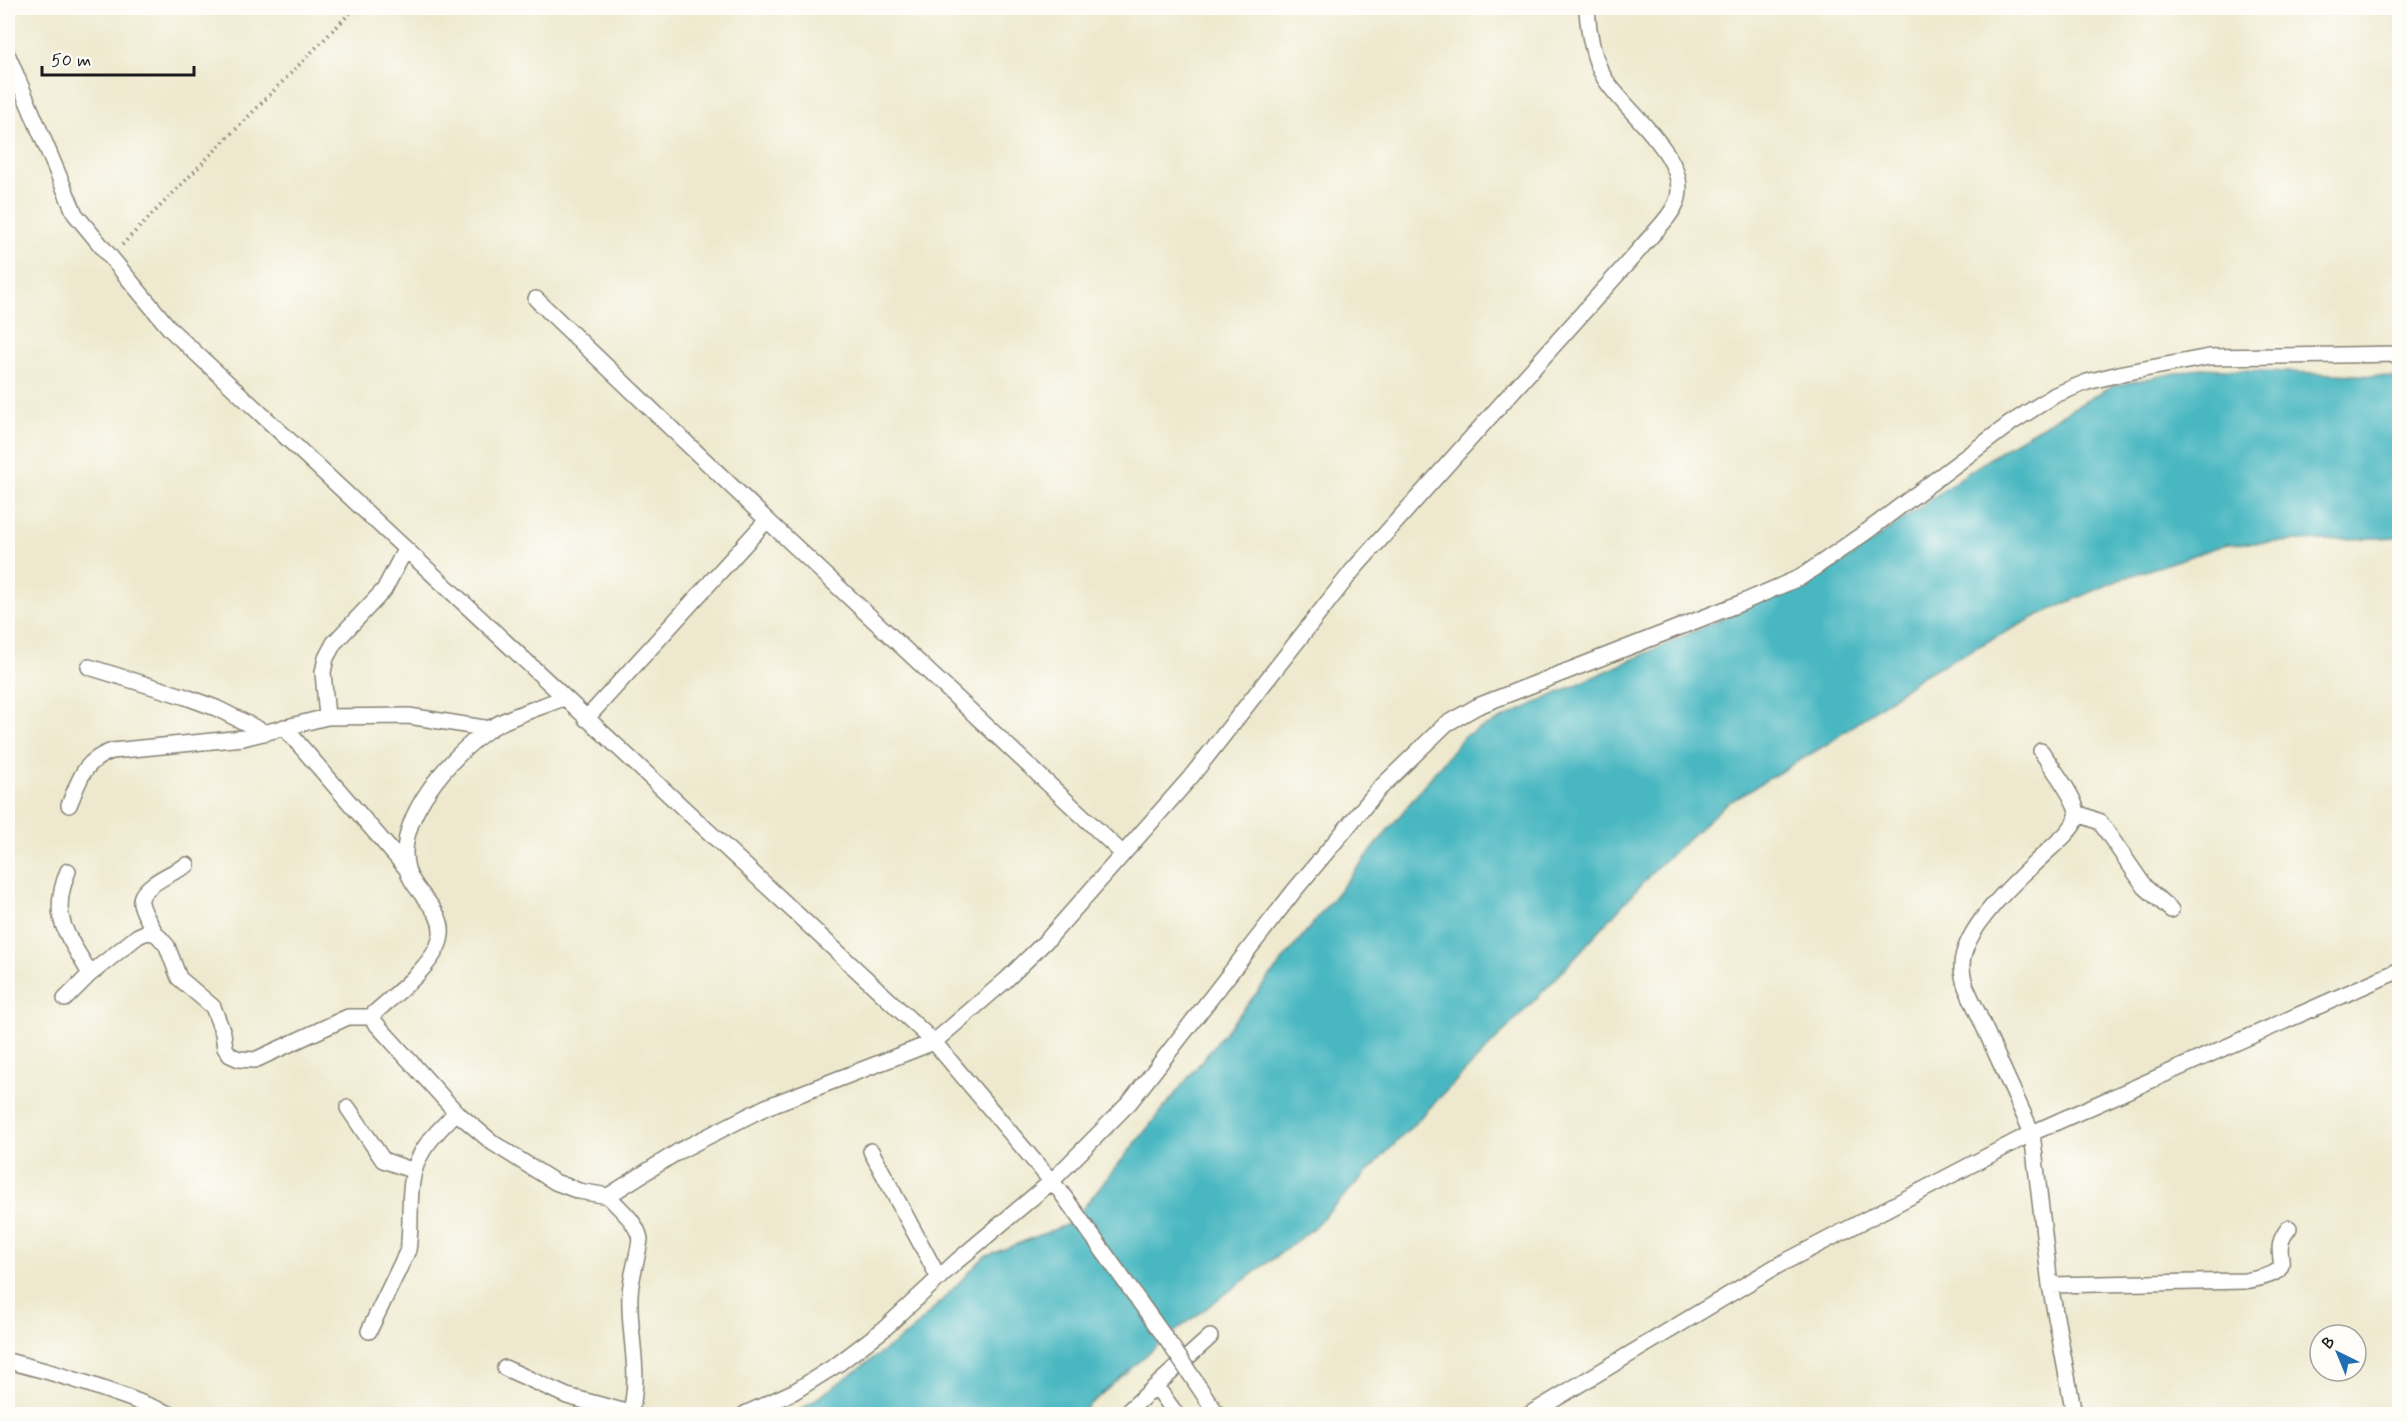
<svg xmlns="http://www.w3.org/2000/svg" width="2407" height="1422" font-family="Mynerve,sans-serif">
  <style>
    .water { fill: #48b7c1; stroke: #326a6e; stroke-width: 1.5 }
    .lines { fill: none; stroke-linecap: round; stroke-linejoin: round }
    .minor-casing { stroke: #858275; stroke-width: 18 }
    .path { stroke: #858275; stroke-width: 4; stroke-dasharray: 1.5 4.5; stroke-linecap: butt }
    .minor { stroke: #fff; stroke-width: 15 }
    .minor-bridge-casing { stroke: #858275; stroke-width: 18; stroke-linecap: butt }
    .minor-bridge { stroke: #fff; stroke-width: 15 }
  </style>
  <rect width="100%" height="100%" fill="#fdfcf7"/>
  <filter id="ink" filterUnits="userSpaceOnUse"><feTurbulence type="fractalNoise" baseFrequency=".0167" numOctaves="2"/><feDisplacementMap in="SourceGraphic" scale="12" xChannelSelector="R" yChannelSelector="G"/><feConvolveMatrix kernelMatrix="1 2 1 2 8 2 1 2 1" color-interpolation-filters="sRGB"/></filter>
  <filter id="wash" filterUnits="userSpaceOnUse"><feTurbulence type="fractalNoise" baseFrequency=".008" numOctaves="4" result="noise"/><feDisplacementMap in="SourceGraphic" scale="24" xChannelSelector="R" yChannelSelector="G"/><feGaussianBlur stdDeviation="1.35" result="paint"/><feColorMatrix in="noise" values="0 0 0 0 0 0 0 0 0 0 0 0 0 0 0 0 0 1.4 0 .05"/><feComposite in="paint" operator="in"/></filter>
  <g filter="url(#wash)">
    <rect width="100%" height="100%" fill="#eee9ce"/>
    <path class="water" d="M2201,368L2399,377V537L2227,544L2121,579L2037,616L1923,675L1829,743L1726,804L1657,867L1557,977L1310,1231L1161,1342L1079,1414H795L912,1331L984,1257L1071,1223L1464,736L1840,565L1966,474L2016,441L2112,386Z"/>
  </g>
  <g filter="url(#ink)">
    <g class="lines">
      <g class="minor-casing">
        <path id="minor" d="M8,56L75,214L170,329L934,1042L1057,1188
          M536,299L767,520L1122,853
          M89,667L186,697L216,708L266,733
          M327,717L323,672L326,658L334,643L384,590L405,550
          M586,719L767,520
          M284,727L407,869
          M2041,751C2050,765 2077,799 2077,814C2077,822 2070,829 2065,835C2035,864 1960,924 1962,968C1962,974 1964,981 1966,987L2032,1133L2050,1285L2074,1414
          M69,805C80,779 83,761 112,751L243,738L327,717L409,716L490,729
          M2077,813L2100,822L2145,887L2171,910
          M68,871C49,919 67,932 90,974
          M156,934C151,925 143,913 141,903C138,887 175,872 187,865
          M65,999L90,974L138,936L147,932L156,934L161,939L167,946L179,978L213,1007L223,1033L225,1048L230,1055L239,1059L255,1060L348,1017H370L456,1112L493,1143L555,1182L579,1191L608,1196L679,1151L766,1107L934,1042L1006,980L1048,939L1190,778L1353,570L1639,250C1651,235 1673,216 1678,198C1688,156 1625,111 1605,79C1593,60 1588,30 1587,8
          M370,1017C390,998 433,967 440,940C448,911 414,895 407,869C394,819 451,756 488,730C506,717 542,707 563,698
          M348,1108L383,1160L414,1171
          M871,1151L939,1278
          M608,1196C619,1208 637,1222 640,1239C638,1258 631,1275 630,1294C628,1334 642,1375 630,1414
          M2050,1285L2245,1281C2309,1270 2263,1258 2289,1228
          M369,1331L408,1250C413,1220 405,1184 420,1156C428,1139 444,1126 456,1112
          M8,1361C65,1375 116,1392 170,1414
          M505,1368L567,1396L630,1413
          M1156,1386L1176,1414
          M745,1414L795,1391L838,1364L884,1329L957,1261L1052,1181L1130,1102L1294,891L1379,789L1446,724L1478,706L1741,603L1801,577L1866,532L2011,423L2055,395L2087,382L2123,373L2209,357L2400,354
          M1125,1414L1210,1337
          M1530,1414L1775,1267L2032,1133L2400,970"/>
      </g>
      <path class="path" d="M122,245L355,8"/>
      <use href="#minor" class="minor"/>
      <g class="minor-bridge-casing">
        <path id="minor-bridge" d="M1060,1191L1172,1347L1217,1414"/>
      </g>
      <use href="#minor-bridge" class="minor-bridge"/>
    </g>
  </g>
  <rect width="2407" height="1422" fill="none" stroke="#fdfcf7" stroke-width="30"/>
  <g transform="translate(2338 1353) rotate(317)"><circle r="28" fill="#fdfcf7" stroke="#a3a29f" stroke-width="1.5"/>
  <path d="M0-4.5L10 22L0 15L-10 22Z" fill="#1f6fb2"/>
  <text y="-9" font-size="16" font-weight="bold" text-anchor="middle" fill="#1c1c1c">B</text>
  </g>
  <path d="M42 66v9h152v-9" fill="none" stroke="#1c1c1c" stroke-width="3"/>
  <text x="51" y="66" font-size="18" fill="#1c1c1c" stroke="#fdfcf7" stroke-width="4.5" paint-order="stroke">50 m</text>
</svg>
